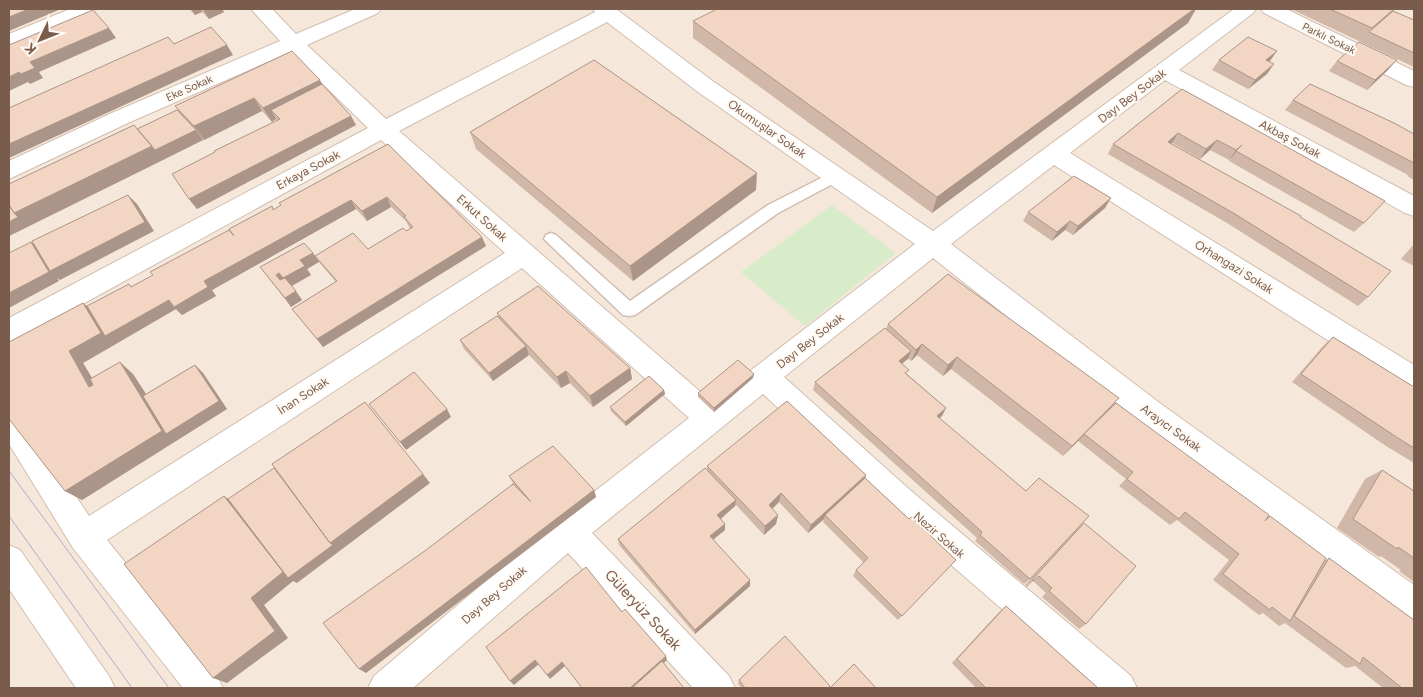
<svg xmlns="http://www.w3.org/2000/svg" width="1423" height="697" font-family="Figtree,sans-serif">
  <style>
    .residential { fill: #f5e8da }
    .green { fill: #d8ecc9 }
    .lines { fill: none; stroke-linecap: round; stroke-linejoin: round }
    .service-casing { stroke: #d1beb0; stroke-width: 3 }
    .minor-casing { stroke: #d1beb0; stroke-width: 2 }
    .service { fill: #fff; fill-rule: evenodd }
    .minor { fill: #fff; fill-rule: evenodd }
    .tram { stroke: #b9a8c9; stroke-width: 1 }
    .wall { fill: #d1b7a8 }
    .shaded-wall { fill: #aa9588 }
    .building { fill: #f3d5c3; stroke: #aa9588 }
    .labels { text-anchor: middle; stroke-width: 4; stroke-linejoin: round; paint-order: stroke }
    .far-street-label { font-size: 11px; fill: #7a5c4d; stroke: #fffaf3 }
    .street-label { font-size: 12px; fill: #7a5c4d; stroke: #fffaf3 }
    .near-street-label { font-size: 15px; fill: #7a5c4d; stroke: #fffaf3 }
  </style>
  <rect width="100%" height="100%" fill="#fdf6ec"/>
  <path class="residential" d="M9,9H1414V688H9Z"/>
  <path class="green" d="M832,205L896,253L805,326L741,272Z"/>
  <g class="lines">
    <g class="service-casing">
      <path id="service" d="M835,171L840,172L842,176L840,180L778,213L635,315L629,316L623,315L544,239L546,235L551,233L556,235L630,301L768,205Z"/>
    </g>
    <g class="minor-casing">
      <path id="minor" d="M70,9H96L93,13L9,48V34Z
        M251,9H272L296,34L355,9H381L378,13L307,45L386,119L595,12L593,9H616L714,82L933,231L1234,9H1256L1253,13L1179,70L1414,196V216L1405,213L1165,80L1070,153L1414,365V392L1404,389L1054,165L951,244L1161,404L1414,585V622L1402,617L1141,422L933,258L784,377L910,490L1131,676L1137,688H1093L888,510L763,394L592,533L729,676L735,688H693L568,553L413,688H368L374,676L558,520L689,418L522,268L107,540L217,676L223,688H183L73,548L9,444V406L19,410L89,516L505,253L381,140L19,339L9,342V318L368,128L290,52L130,122L9,179V161L114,112L280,41ZM607,22L698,92L915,244L711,401L399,131Z
        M1261,9H1286L1414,71V87L1406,85L1264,13Z
        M9,545L20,550L109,676L115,688H76L9,589Z"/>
    </g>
    <use href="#service" class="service"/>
    <use href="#minor" class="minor"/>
    <path class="tram" d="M9,471L169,688
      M9,516L132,688"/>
  </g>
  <path class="wall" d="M189,9H222L224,12L209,19L202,12L195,15Z
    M1294,9H1395L1393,11L1414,20V67L1293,10Z
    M693,21L1188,23L932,213L693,38Z
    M1219,60L1269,62L1267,74L1248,89L1212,70Z
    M1337,61L1388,70L1367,90L1329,71Z
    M322,85L356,125L197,209L189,199L277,120L276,119L272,122L262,111L204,140L201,137L203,140L9,236L137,129L180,113L175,106Z
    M1182,89L1364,223L1354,232L1229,161L1232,157L1229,160L1210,150L1200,159L1172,143L1171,144L1300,217L1368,297L1358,306L1227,223L1108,154L1113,144Z
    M1293,100L1414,134V180L1407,176L1408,175L1285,110Z
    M470,132L756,190L633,281L476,149Z
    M388,144L486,246L323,347L299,317L336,282L319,262L307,269L311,275L291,286L302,300L291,307L260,267L313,253L315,256L368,249L410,229L406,221L391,207L367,221L356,209L212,290L216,296L182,315L176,309L83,363L92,378L133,374L146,394L195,365L203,373L227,409L82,500L65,491L83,303L87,306L132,287L234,236L274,209L281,205L279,203Z
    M1105,208L1073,235L1065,230L1052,241L1023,221L1028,212Z
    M1414,244V266L1401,259Z
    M497,313L630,368L632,379L593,407L570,383L561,388L528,354L529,355L493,381L464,349L460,340L498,317Z
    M888,324L1116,403L1268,517L1270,516L1325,560L1329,558L1414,688H1383L1355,666L1346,668L1285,623L1279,626L1263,613L1259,615L1213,580L1229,560L1177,520L1170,525L1119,486L1126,479L1078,441L1063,456L951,369L943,376L917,355L911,361L908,358L902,364L907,374L946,408L942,416L939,418L1030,579L1024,584L975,541L977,538L813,390L815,382L886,329Z
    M1333,337L1414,387V463L1386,446L1292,382L1323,346Z
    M753,378L714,412L698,397V393Z
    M664,390L665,394L626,426L611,411L610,407Z
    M707,466L866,475L865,478L909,519L956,560L898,620L853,576L856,570L864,563L823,522L824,519L808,533L779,502L772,509L778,515L776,524L764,535L736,505L735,506L721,519L725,524V530L713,540L750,580V586L695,634L619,545L618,539L707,469Z
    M1382,470L1414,491V582L1399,571L1401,570L1381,556L1379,557L1337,528L1365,479Z
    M509,476L594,490L596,497L366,673L513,483Z
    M1084,523L1086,624L1079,629L1042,597L1046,593L1033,581L1027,587L1025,585L1077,529Z
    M1006,606L1098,688H976L952,663L1000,611Z
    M739,680L830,686L829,688H742L738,684Z"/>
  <path class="shaded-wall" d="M29,9H61L9,31V17Z
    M191,9H200L202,12L195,15Z
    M203,9H222L224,12L209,19Z
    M1194,9H1196L1188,23L932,213L937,197Z
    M109,28L116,38L39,72L43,78L30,84L28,82L9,91V77L19,72L30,62Z
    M227,45L233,55L9,158V144Z
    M1277,51L1270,61L1259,70L1266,60Z
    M1397,60L1388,70L1367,90L1375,80Z
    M1274,64L1267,74L1248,89L1255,80Z
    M320,80L327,94L271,110L276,119L272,122L263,108Z
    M254,98L262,111L204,140L194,126Z
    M351,116L356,125L197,209L189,199Z
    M196,130L203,140L163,160L155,150Z
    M1178,133L1172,143L1161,152L1168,142Z
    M1217,140L1210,150L1200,159L1206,149Z
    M1242,145L1232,157L1229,160L1236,150Z
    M152,146L163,160L9,236V222L14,213Z
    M757,173L756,190L633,281L630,266Z
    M128,195L137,204L154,231L60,280L57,278L59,281L9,308V293L31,242L42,251Z
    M387,197L391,207L367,221L362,211Z
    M1111,198L1105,208L1073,235L1078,226Z
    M351,200L356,209L212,290L216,296L182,315L176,309L83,363L104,398L89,387L69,351L83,303L97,315L204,281Z
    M1070,221L1065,230L1052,241L1057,232Z
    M482,237L486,246L323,347L317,339Z
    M313,253L319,262L307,269L311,275L290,287L283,278L300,260Z
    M279,273L286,282L283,284L276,275Z
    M296,291L302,300L291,307L285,298Z
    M922,344L917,355L911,361L916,350Z
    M526,346L529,355L493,381L489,373Z
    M911,351L908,359L895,369L899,361Z
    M957,357L951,369L943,376L948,365Z
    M120,362L133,374L170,431L195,365L203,373L227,409L82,500L65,491Z
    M630,368L632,379L593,407L590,396Z
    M566,371L570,383L561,388L557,377Z
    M754,374L753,378L714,412V408Z
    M664,390L665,394L626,426L625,422Z
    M1119,398L1078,441L1063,456L1072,446Z
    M946,408L942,416L933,424L937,416Z
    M447,409L451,417L406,450L400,442Z
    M423,474L430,483L297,583L293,581L264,605L288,638L227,683L213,678L251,598L224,496L237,505L330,543Z
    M866,475L863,484L825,515L824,519L808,533L811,525Z
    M594,490L596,497L366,673L359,669Z
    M781,493L779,502L767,514L769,505Z
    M736,500L735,506L717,522V515Z
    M778,515L776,524L764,535L765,526Z
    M725,524V530L710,542V536Z
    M750,580V586L695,634V630Z
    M666,656L667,660L635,688H630Z
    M535,660L539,664L514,685L510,681Z
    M562,662L565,666L550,679L547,675Z"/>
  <path class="building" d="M9,9H29L9,17Z
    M717,9H1194L937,197L693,21Z
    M1330,9H1394L1372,28Z
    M93,10L109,28L30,62L35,68L21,74L19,72L9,77V45Z
    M1393,11L1414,20V53L1369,32Z
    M211,27L227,45L9,144V108L168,37L174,44Z
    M1248,37L1277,51L1266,60L1274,64L1255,80L1219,60Z
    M1359,42L1397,60L1375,80L1337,61Z
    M292,51L320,80L263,108L254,98L194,126L175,106Z
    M594,60L757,173L630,266L470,132Z
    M322,84L351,116L189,199L172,174L215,152L214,151L280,119L271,110Z
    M1310,84L1394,123L1414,134V163L1293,100Z
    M1182,89L1385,201L1364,223L1236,151L1242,145L1236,150L1217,140L1206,149L1178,133L1168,142L1301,216L1300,217L1391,271L1368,297L1235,214L1113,144Z
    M177,110L196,130L155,150L137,129Z
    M134,125L152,146L14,213L9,205V184Z
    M388,144L482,237L317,339L292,309L337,281L315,256L353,233L368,249L403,228L406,231L413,227L404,217L406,216L387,197L362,211L351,200L204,281L208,287L174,307L169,300L105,336L87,306L129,284L131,287L153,275L150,272L229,230L234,236L229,229L272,206L273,210L281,205L279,203Z
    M1074,176L1111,198L1078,226L1070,221L1057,232L1028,212Z
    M128,195L145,222L50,271L32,241Z
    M9,205L14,213L18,217L9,222Z
    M31,242L49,272L9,293V253Z
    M304,243L313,253L300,260L305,266L283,278L279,273L276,275L280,280L285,278L296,291L285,298L260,267Z
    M948,274L1119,398L1072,446L957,357L948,365L922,344L916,350L888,324Z
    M538,286L630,368L590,396L566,371L557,377L497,313Z
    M83,303L101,333L69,351L89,387L93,385L90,379L120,362L162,431L65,491L9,419V342Z
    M497,316L526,346L489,373L460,340Z
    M885,328L911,351L899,361L909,370L905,373L946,408L937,416L1026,491L1039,478L1089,516L1030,579L980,535L982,532L815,382Z
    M1333,337L1414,387V448L1398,438L1301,374Z
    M738,360L754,374L714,408L698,393Z
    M195,365L219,401L166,434L143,396Z
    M414,372L447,409L400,442L369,404Z
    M649,376L664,390L625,422L610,407Z
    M787,401L866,475L811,525L781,493L769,505L778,515L765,526L707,466Z
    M365,402L423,474L330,543L272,464Z
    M1116,403L1269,515L1265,521L1270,516L1326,558L1290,621L1272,607L1270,610L1223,574L1239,554L1185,512L1179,519L1127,479L1133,472L1084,434Z
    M553,446L594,490L359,669L323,623L426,550L513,484L531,502L509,476Z
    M274,468L330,543L333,545L288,578L228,499Z
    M705,468L736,500L717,515L725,524L710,536L750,580L695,630L618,539Z
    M1382,470L1414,491V558L1398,547L1397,549L1353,519Z
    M865,478L909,519L911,517L956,560L902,616L856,570L868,558L825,515Z
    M224,496L283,572L251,598L275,631L213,678L124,564Z
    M1084,523L1136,566L1086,624L1049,591L1052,588L1039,576L1033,581L1032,580Z
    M1329,558L1414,620V688H1402L1363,657L1360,664L1294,616Z
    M586,567L622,612L625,609L666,656L630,688H582L562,662L547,675L535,660L510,681L486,647Z
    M1006,606L1098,688H986L957,659Z
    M785,636L830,686L828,688H745L739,680Z
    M662,661L684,688H632Z
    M854,664L876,688H830Z"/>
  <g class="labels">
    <g class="far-street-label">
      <text transform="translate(1329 38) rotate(26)" y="4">Parklı Sokak</text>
      <text transform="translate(189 88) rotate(-24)" y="4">Eke Sokak</text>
    </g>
    <g class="street-label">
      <text transform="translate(1132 96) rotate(-37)" y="4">Dayı Bey Sokak</text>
      <text transform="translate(767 129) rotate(35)" y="4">Okumuşlar Sokak</text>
      <text transform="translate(1290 139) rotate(28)" y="4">Akbaş Sokak</text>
      <text transform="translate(308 170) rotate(-28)" y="4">Erkaya Sokak</text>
      <text transform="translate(482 218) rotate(42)" y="4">Erkut Sokak</text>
      <text transform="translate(1234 267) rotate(32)" y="4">Orhangazi Sokak</text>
      <text transform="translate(810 341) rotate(-38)" y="4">Dayı Bey Sokak</text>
      <text transform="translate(303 396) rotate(-33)" y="4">İnan Sokak</text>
      <text transform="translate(1171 428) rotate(36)" y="4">Arayıcı Sokak</text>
      <text transform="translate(939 535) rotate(41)" y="4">Nezir Sokak</text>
      <text transform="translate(494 595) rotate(-41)" y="4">Dayı Bey Sokak</text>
    </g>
    <g class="near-street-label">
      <text transform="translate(643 610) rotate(47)" y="5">Güleryüz Sokak</text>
    </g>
  </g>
  <rect width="1423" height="697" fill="none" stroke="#7a5c4d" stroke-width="20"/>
  <g transform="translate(40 40) rotate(227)" stroke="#fffaf3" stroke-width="4" paint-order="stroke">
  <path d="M0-4L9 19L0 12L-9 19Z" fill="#7a5c4d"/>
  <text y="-8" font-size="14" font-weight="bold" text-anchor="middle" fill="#7a5c4d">K</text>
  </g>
</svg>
